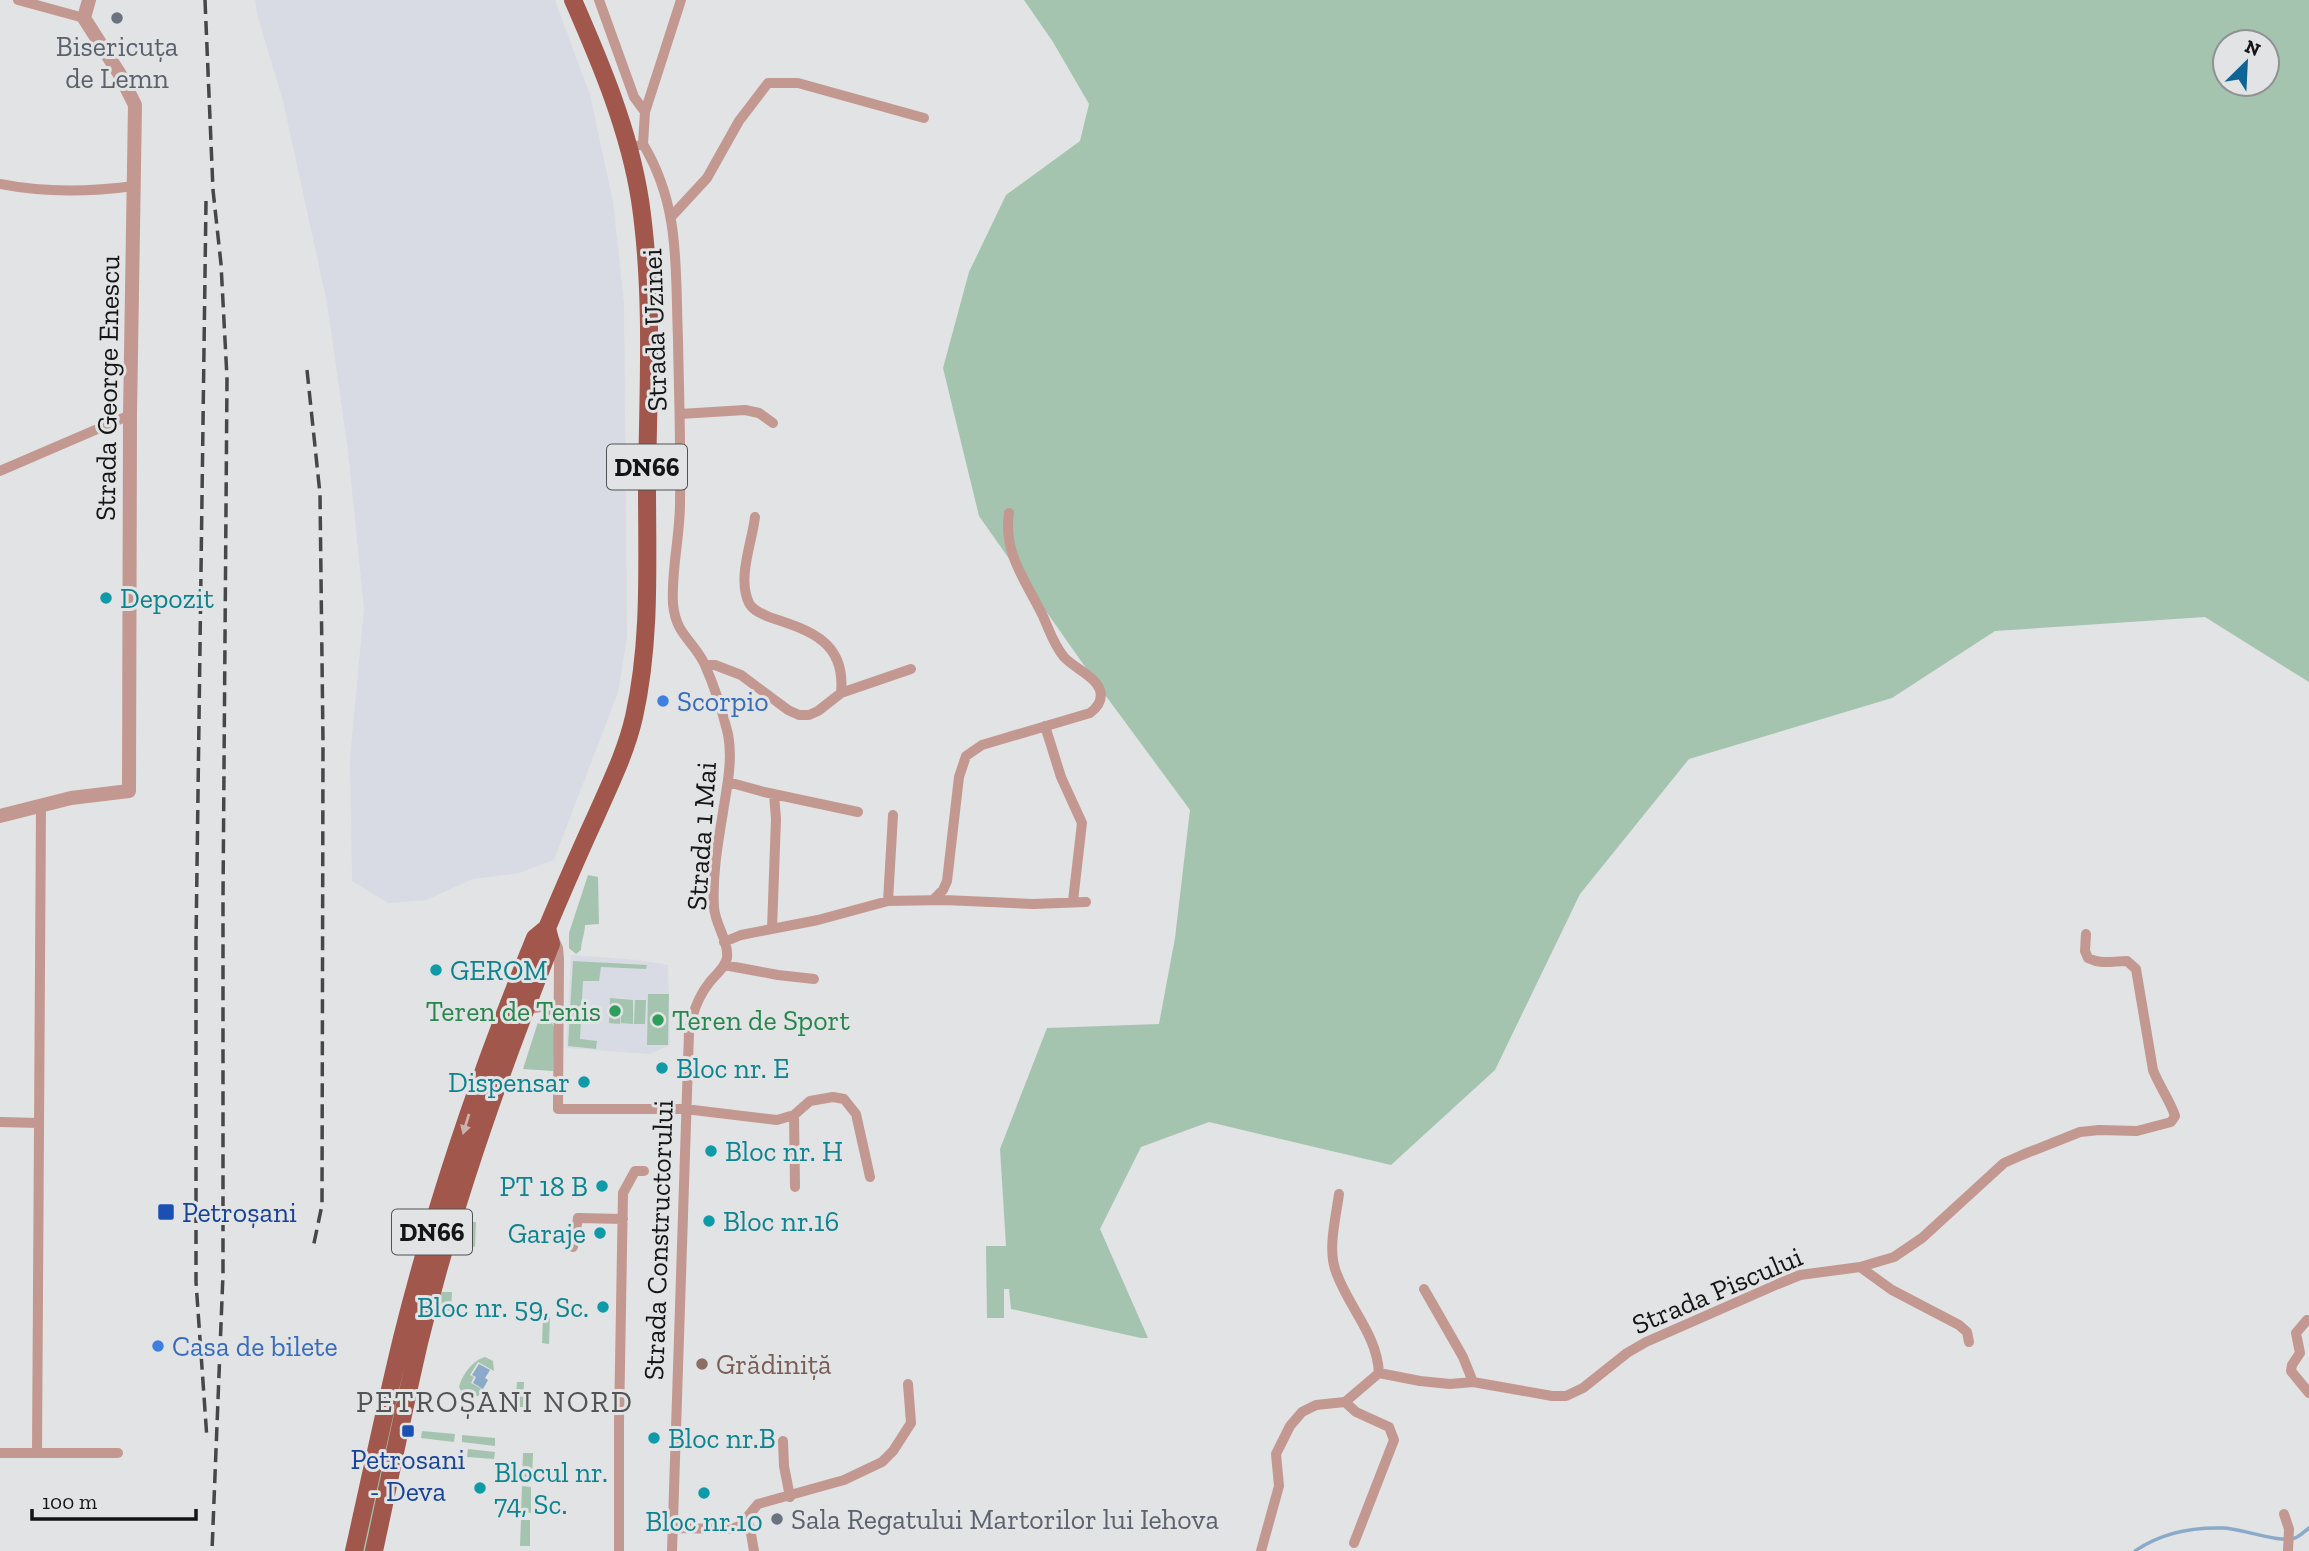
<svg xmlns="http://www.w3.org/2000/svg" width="2309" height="1551" font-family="'Zilla Slab',serif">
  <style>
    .built { fill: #d8dbe4 }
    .green { fill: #a4c4af; fill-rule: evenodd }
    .water { fill: #8aaac9 }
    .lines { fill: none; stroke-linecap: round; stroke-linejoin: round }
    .stream { stroke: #8aaac9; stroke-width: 3.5 }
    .minor { stroke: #c39890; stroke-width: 10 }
    .tertiary { stroke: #c39890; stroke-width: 14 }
    .primary { stroke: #a1574b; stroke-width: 18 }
    .rail { stroke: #474748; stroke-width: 3.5; stroke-dasharray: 14 7; stroke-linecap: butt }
    .oneway { fill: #cbb2ae }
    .worship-dot { fill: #6b7280; stroke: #e2e3e4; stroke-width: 2.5 }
    .culture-dot { fill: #0f9aa8; stroke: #e2e3e4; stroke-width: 2.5 }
    .shop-dot { fill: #3f7fe0; stroke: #e2e3e4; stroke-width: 2.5 }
    .leisure-dot { fill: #2e9e5b; stroke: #e2e3e4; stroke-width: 2.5 }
    .transit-dot { fill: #1a4fb4; stroke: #e2e3e4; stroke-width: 2.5 }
    .education-dot { fill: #8d6e63; stroke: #e2e3e4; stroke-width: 2.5 }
    .labels { text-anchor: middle; stroke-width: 6; stroke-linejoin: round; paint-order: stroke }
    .shield { fill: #e2e3e4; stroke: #525354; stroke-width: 2 }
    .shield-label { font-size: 26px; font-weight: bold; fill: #151516 }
    .worship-label { font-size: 28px; fill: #5b616d; stroke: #e2e3e4 }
    .street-label { font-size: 28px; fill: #151516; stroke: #e2e3e4 }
    .culture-label { font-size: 28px; fill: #0d838f; stroke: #e2e3e4; text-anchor: start }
    .shop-label { font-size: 28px; fill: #366cbe; stroke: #e2e3e4; text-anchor: start }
    .leisure-label { font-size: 28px; fill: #27864d; stroke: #e2e3e4; text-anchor: end }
    .transit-label { font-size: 28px; fill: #164399; stroke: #e2e3e4; text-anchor: start }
    .education-label { font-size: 28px; fill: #785e54; stroke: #e2e3e4; text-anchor: start }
    .neighbourhood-label { font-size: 30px; letter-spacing: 2px; fill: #545456; stroke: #e2e3e4 }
  </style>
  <rect width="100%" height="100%" fill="#e2e3e4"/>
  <path class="built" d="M255,0H555L590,95L613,202L624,303L627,637L618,692L554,860L519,873L473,879L426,900L388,903L352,881L350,757L364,609L348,451L327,303L283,101L258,17Z
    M571,955L638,960L668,965L670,1045L650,1054L566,1048Z"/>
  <path class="green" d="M1024,0H2309V682L2205,617L1995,631L1892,698L1689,759L1580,894L1495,1070L1391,1165L1209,1122L1141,1147L1100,1229L1148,1338H1141L1011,1309L1009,1289H1004V1318H987L986,1246H1006L1000,1149L1047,1028L1159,1024L1175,938L1190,810L1100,688L979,516L943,368L969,272L1006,195L1080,141L1089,104L1053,42ZM2225,42H2267V84H2225Z
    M588,875L598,877L599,924L585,925C585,934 581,941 581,950L576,954L569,948V933Z
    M573,961L647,965L646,969L601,967L599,981H583L580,1039L597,1041L596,1049L568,1046Z
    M648,994H669L668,1045H647Z
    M610,998L633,1000V1024L621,1023V1004L620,1024L609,1023Z
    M635,1000H646L645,1024H634Z
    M539,1019L552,1023L555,1029L553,1071L523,1069Z
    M472,1222H476L475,1247L465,1245Z
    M441,1292H452L451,1311L439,1309L437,1307Z
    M543,1317H550L549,1344L542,1343Z
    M485,1357L493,1361L494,1371L478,1362L470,1375L474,1377L471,1383L484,1390L488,1389L478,1396L463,1394L459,1387C462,1375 473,1360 485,1357Z
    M517,1382H524L523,1407H515Z
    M399,1389L401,1393L367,1551H361Z
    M422,1431L455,1434L454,1442L421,1438Z
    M462,1435L495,1438V1446L462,1442Z
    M468,1449L495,1452L494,1459L467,1457Z
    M523,1453H533L532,1479H522Z
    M522,1486L531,1487V1513L521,1512Z
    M521,1520H530V1546H520Z"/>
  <path class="water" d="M479,1364L490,1370L485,1378L488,1380L483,1389L473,1383L476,1377L472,1375Z"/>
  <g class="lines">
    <path class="stream" d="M2135,1551C2162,1532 2192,1527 2224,1528C2243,1529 2278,1543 2295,1538C2300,1536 2305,1531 2309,1528"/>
    <path class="minor" d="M18,0L84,18
      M599,0L634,97L645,112
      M643,144L645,112L681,0
      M628,148L643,144C681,207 675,269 678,339C679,394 681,449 680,503C680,537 671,570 673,604C676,635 692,639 704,663C714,685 722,710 728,734C733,760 727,786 723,812C718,843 712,876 714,907C715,925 729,941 727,958C725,968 715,975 709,983C698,997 692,1014 689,1032L672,1551
      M0,184C45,193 89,192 134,186
      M671,217L707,178L739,121L768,83H798L924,118
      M680,414L745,410L759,413L773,423
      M0,471L130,415
      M755,517C752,543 737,578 749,603C753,611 764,615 772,618C812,631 846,643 841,693
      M705,665H715L741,675L788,710L799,715H809L818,711L841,693L911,669
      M1045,726L1061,777L1082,823L1073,901
      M728,782L764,792L858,812
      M933,900L943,890L947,881L959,777L966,756L982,745L1090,713C1098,707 1103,700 1100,690C1095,676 1074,668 1064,657C1053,644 1049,629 1042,614C1025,580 1003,552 1009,513
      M888,901L893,815
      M772,929L776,819L774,794
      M554,939L558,948L559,959L558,1109H685L777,1120L794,1115L810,1101L833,1097L844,1099L856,1114L870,1177
      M724,942L741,935L818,920L888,901L944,900L1033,904L1086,902
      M724,965L778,975L814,979
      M524,1010L540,1007L559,1013
      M794,1115L795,1187
      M0,1122L39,1123
      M1339,1194C1336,1217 1328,1247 1335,1269C1347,1306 1377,1333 1379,1373
      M573,1247L578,1218L623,1219
      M1860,1267L1892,1290L1959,1325L1967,1332L1969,1342
      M1424,1289L1463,1357L1473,1382
      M2307,1320L2296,1333L2300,1353L2292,1365L2291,1371L2309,1393
      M1345,1402L1356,1412L1389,1427L1394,1440L1354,1543
      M783,1441L784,1466L790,1497
      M0,1453H118
      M37,1453L41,805
      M2284,1514L2289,1529L2288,1551
      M747,1519L750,1528L754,1551
      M672,1528L730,1529L740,1526L758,1504L844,1480L882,1462L893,1451L911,1423L908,1384
      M619,1551V1422L623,1193L635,1171H644
      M1261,1551L1279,1486L1276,1454L1290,1426L1302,1412L1316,1405L1345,1402L1379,1373L1420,1381L1450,1384L1473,1382L1552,1396H1566L1583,1388L1627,1353L1646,1342L1778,1284L1800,1275L1860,1267L1894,1257L1922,1238L2004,1163L2022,1155L2080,1132L2099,1130L2137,1131L2171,1122L2175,1116C2170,1100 2159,1086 2153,1070L2136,969L2127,961C2112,961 2102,965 2088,958L2085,951L2086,934"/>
    <path class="tertiary" d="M0,816L71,798L129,791L130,415L135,105L119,73L84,18L89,0"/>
    <path class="primary" d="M354,1551C370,1480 385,1408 402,1338C436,1202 482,1067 535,938L547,928C563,890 579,853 596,816C610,784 626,752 634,717C651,641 647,563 647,485C648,391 654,294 640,200C629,130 601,64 573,0
      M374,1551C389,1482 403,1412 419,1343C452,1207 499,1074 551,944L547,928"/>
    <path class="rail" d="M205,0L213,190L221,264L227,378L223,899V1274L212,1551
      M206,201L196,942V1282L207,1439
      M307,370L320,494L323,742L322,1205L313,1248"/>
  </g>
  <defs><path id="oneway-solid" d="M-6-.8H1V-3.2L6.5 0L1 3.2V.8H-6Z" transform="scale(1.75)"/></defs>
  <use class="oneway" href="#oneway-solid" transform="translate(466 1124) rotate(107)"/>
  <g class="worship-dot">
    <circle cx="117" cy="18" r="7"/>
    <circle cx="777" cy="1519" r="7"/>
  </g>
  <g class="culture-dot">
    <circle cx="106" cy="598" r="7"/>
    <circle cx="436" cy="970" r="7"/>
    <circle cx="662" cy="1068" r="7"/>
    <circle cx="584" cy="1082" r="7"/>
    <circle cx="711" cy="1151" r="7"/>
    <circle cx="602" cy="1186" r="7"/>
    <circle cx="709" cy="1221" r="7"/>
    <circle cx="600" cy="1233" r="7"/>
    <circle cx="603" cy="1307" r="7"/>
    <circle cx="654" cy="1438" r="7"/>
    <circle cx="480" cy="1488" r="7"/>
    <circle cx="704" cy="1493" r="7"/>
  </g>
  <g class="shop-dot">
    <circle cx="663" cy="701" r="7"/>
    <circle cx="158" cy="1346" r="7"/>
  </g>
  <g class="leisure-dot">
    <circle cx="615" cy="1011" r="7"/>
    <circle cx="658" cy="1020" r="7"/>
  </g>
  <g class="transit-dot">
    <rect x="157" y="1203" width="18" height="18" rx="3.5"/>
    <rect x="401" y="1424" width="14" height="14" rx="3.5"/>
  </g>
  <circle class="education-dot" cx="702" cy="1364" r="7"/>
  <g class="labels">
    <g class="shield">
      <rect x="607" y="444.5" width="80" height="45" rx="5"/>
      <rect x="392" y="1209.5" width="80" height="45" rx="5"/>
    </g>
    <g class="shield-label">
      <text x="647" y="476">DN66</text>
      <text x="432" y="1241">DN66</text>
    </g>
    <g class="worship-label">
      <text x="117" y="56">Bisericuța<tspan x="117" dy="32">de Lemn</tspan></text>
      <text x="791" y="1529" text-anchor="start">Sala Regatului Martorilor lui Iehova</text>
    </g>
    <g class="street-label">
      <text transform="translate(654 330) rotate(-92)" y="10">Strada Uzinei</text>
      <text transform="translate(107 388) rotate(-89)" y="10">Strada George Enescu</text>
      <text transform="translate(701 836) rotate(-86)" y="10">Strada 1 Mai</text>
      <text transform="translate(658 1240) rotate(-88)" y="10">Strada Constructorului</text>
      <text transform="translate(1717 1290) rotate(-23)" y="10">Strada Piscului</text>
    </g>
    <g class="culture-label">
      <text x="120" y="608">Depozit</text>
      <text x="450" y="980">GEROM</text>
      <text x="676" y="1078">Bloc nr. E</text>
      <text x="570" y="1092" text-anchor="end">Dispensar</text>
      <text x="725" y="1161">Bloc nr. H</text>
      <text x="588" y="1196" text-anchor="end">PT 18 B</text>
      <text x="723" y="1231">Bloc nr.16</text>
      <text x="586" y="1243" text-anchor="end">Garaje</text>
      <text x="589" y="1317" text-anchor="end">Bloc nr. 59, Sc.</text>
      <text x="668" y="1448">Bloc nr.B</text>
      <text x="494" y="1482">Blocul nr.<tspan x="494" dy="32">74, Sc.</tspan></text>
      <text x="704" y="1531" text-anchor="middle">Bloc nr.10</text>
    </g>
    <g class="shop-label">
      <text x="677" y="711">Scorpio</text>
      <text x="172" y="1356">Casa de bilete</text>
    </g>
    <g class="leisure-label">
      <text x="601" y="1021">Teren de Tenis</text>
      <text x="672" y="1030" text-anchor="start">Teren de Sport</text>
    </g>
    <g class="transit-label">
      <text x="182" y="1222">Petroșani</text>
      <text x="408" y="1469" text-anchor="middle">Petrosani<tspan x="408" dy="32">- Deva</tspan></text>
    </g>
    <g class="education-label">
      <text x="716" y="1374">Grădiniță</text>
    </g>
    <g class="neighbourhood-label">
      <text x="495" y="1412">PETROȘANI NORD</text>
    </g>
  </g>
  <g transform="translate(2246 63) rotate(24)"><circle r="33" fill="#e2e3e4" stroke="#909192" stroke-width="2"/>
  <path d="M0-5L12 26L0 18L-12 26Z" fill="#0e6495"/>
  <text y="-10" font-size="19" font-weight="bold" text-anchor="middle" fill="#151516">N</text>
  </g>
  <path d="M32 1509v10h164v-10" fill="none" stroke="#151516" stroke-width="3.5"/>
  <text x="42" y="1509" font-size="21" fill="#151516" stroke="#e2e3e4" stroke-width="5" paint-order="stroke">100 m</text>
</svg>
